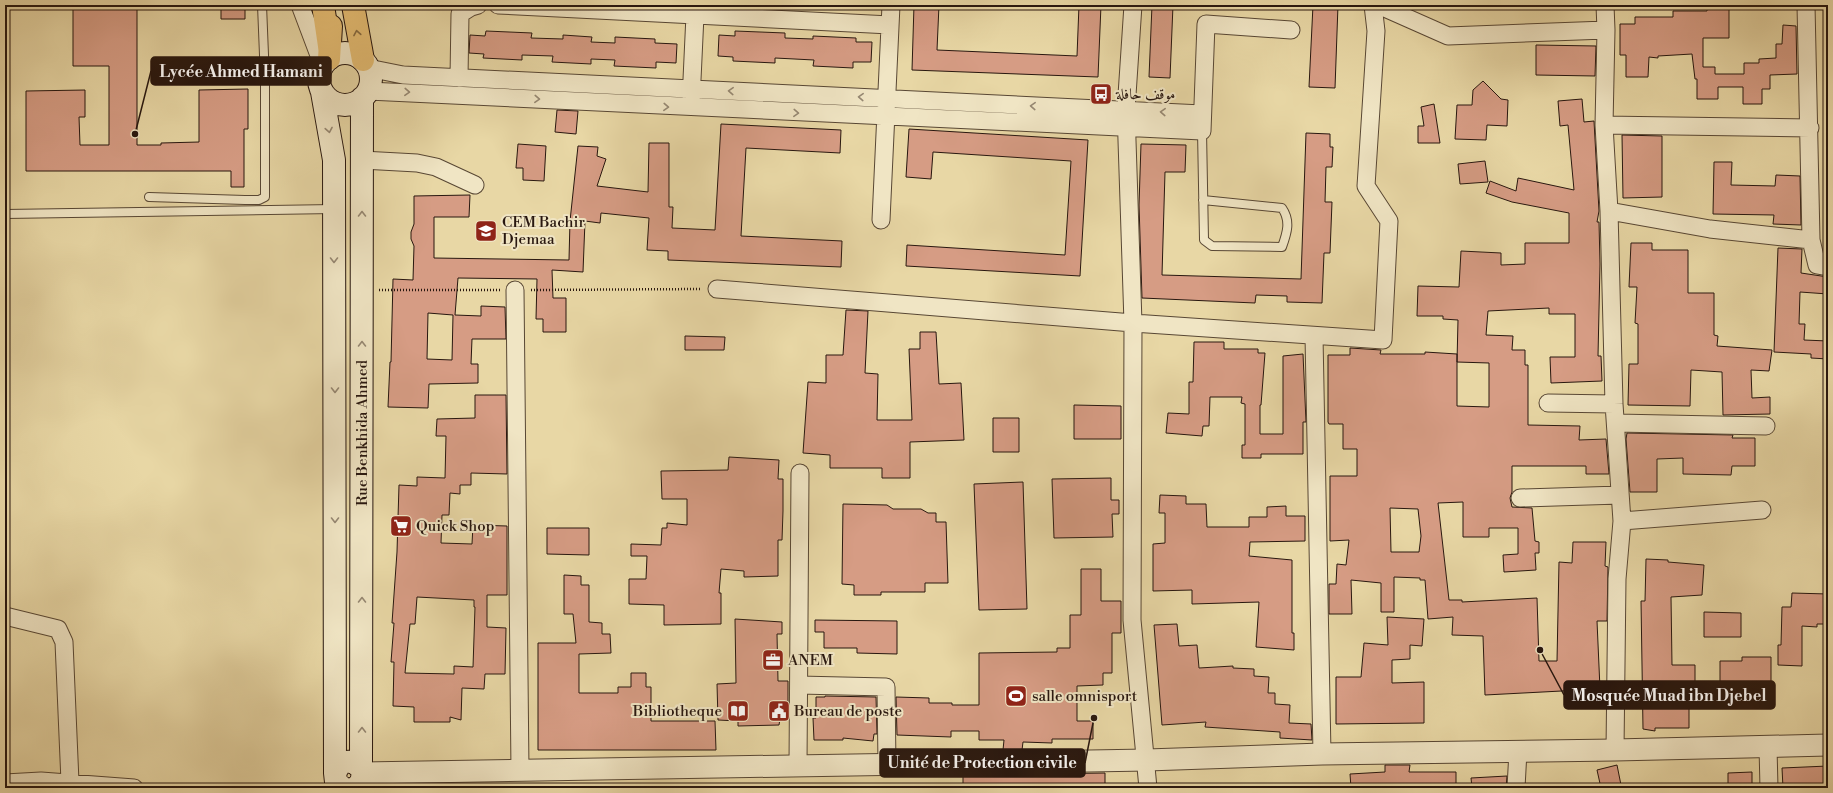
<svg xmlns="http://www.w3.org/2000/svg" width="1833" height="793" font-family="'Libre Bodoni',Amiri,serif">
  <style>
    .building { fill: #d69c84; stroke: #28170f; fill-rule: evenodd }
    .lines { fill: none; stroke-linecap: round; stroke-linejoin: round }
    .service-casing { stroke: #584734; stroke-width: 10 }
    .minor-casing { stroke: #584734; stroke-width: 19 }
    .tertiary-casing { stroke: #584734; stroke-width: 23 }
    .secondary-casing { stroke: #28170f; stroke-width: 24 }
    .trunk-casing { stroke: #28170f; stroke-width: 24 }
    .motorway-casing { stroke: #28170f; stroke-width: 24 }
    .path { stroke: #28170f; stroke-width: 2.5; stroke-dasharray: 1 2; stroke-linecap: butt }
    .service { stroke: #f0e5c4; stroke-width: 8 }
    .minor { stroke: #f0e5c4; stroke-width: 17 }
    .tertiary { stroke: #f0e5c4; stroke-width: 21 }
    .secondary { stroke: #f0e5c4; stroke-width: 22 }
    .trunk { stroke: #e4bc72; stroke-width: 22 }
    .motorway { stroke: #e4bc72; stroke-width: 22 }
    .oneway { stroke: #866a40 }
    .oneway2 { stroke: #968873 }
    .labels { text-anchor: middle; stroke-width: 4; stroke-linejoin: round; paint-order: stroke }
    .poi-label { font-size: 15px; fill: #28170f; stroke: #f0e5c4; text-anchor: start }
    .street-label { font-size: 15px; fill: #28170f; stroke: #f0e5c4 }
    .leader { fill: none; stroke: #28170f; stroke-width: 1.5 }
    .callout-dot { fill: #28170f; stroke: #f0e5c4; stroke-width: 1.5 }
    .callout { fill: #28170f; stroke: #28170f; stroke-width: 1.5 }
    .callout-label { font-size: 16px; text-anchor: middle; font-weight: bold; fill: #fff }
  </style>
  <rect width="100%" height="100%" fill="#e8d7a5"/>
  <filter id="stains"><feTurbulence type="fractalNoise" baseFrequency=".005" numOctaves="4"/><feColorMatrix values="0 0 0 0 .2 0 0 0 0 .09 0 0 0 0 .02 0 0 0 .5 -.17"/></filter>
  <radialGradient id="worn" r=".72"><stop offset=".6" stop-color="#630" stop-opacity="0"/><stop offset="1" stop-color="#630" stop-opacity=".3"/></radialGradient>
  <path class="building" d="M73,5H137V145H161V143L199,142V90L248,89V129H244V187H231V171H26V91L85,90V117H79L80,145H109V66H73Z
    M221,5H245V19H221Z
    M914,5H939L937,50L1077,56L1079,5H1101L1098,77L912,70Z
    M1152,5H1173L1170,78L1149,77Z
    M1313,5H1338L1335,88L1309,87Z
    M1707,7H1729V38H1703V67H1715V74H1744V63H1759V59L1776,58V44H1782L1783,25L1796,26L1797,74L1770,75V89H1762V104H1743V87H1718V99H1697V79H1695L1692,54L1658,56V58L1649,57L1648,77H1626V55H1620V24H1635V17H1673V11H1707Z
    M486,31L532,33L531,38L563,39V35L592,37L591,42L615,43V37L655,39V43L677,44L676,63L656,62V68L614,66L615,60L591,59V64L552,62L553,56L522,55V60L483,58L484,54L469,53L470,35L485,36Z
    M735,31L785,33V38L813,39V36L856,38V42H872L871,62H853V68L813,66L814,60L775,58V63L733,61V57L718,56L719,35L735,36Z
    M1536,45L1596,46L1595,76L1536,75Z
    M1483,81L1501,99L1508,100L1507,126L1487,125L1486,140L1455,139L1457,105H1472L1473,90Z
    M1582,99L1584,122L1594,121L1599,211L1597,222H1599L1600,264L1598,356H1601L1602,381L1551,383L1550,357H1575V314H1549V308L1488,311L1486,335L1513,336L1512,350H1525V365H1528V425L1580,426L1579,440L1606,439L1609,474H1586V466H1512V492L1510,498L1512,507L1532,508L1535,541L1539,542V553H1535L1536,570L1504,572L1503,555L1518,554V528H1489V537H1463V502L1438,503L1449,600H1462V602L1537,598L1539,661H1557L1559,562L1572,563L1573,542H1606L1605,566L1608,567L1607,621H1597L1600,689L1485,695L1483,636L1452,635L1453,617L1428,619L1425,580H1420V578L1394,577V612H1381V583L1351,580L1352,614H1329V584H1336L1337,564L1346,565L1349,540L1330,541V476H1357V449H1343V424H1329L1328,422V355H1350V348L1381,350L1380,354H1425V352L1457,354V406L1489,407V363L1457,362L1458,320L1443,319V316H1417L1418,286L1459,287L1461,251L1501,253V265L1525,264V243H1569V213L1512,202L1486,193L1490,181L1516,191L1518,178L1574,190L1568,125L1560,126L1558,101ZM1390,508L1418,509L1421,536L1419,552H1391Z
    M1434,104L1440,143H1418V126H1424L1421,107Z
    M557,110L578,111L576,134L555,132Z
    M721,124L841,130L840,153L746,148L741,236L842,241L841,267L668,260V251L647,250L649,218L601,213L600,223L585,221L583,272L552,270L553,298H566V332H543V319H536L537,279L458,278L455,315L481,316V306L505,307L506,339H472L471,364H478V383L429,384L428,408L388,407L390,362H391L393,279L413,280L414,246L411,239V232L414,224V196L470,195L469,217H434V258L569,260L570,221L578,146L598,147L597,156L606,159L597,186L648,192L649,143H669V207H673L672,228L715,230ZM428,313L453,315L452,360L427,359Z
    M909,129L1088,140L1080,276L906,266L907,245L1065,255L1071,161L933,152L931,179L906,177Z
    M1306,133L1330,134V147H1333L1332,167H1326L1325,202H1332L1330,253H1324L1322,303L1287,302V296L1256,295L1255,303L1142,298L1139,205L1141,144L1186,145L1185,172H1165L1162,275L1301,279Z
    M1622,135L1662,136V197L1623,198Z
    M518,144L546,146L544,181L523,180V168H516Z
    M1485,161L1488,182L1460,184L1458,164Z
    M1714,162H1732L1731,185L1775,186L1776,175L1800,176L1801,225L1773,224L1774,215L1713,214Z
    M1631,243H1652V250H1688V293H1714V335L1718,336L1717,346L1772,350L1769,371L1751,370L1752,398L1770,397V414L1723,415L1722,372L1691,370L1690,406L1628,405L1629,364H1638V324L1635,323L1637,287H1629Z
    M1778,248L1802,249L1801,273L1828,277V294L1800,292L1799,324H1805L1804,340L1828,341V359L1811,358V354L1774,352Z
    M846,310L868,311L865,373L878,374L877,420H912L909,349H920V332H936L939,384L961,383L964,440L910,442V478H882V468H830V455L803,453L808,382L826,383V355H843Z
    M685,336L725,337L724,350H685Z
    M1194,342H1224V349H1258V353H1265L1261,405H1260V434H1283V356L1303,354L1306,422H1303V454H1261V458H1242V445H1245V404L1241,403L1242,397H1210L1209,426H1203L1202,436L1166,433L1168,413L1189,414V382H1193Z
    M475,395H506L507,474L471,473V485H460V494L450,493L449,515H442L441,543L472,544L473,525L507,526V595H487V627L506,628L505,674H485L484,689L462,688L461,720L450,717V722H414V707L393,706L394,662H391L394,623H392L397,552L399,485L417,486V477L445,478L446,436H436L437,419L475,418ZM417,597L474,600V607H475L473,667L454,666V674L405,673L410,624H415Z
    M1074,405L1121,406V439H1074Z
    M993,418H1019V452H993Z
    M1627,433L1733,435L1732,438H1755V466H1732L1731,475L1683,474V458L1657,459V492H1630L1626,439Z
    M729,457L779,460L778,479H783V511L782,540H778V576L744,577V571L721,569L719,593H721V624L664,625V605L629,604V579H646L647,556H631V544L661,545L662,528H667V523L687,525V499H662L661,471L728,470Z
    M1111,478V500H1119V514H1112L1113,537L1054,538L1052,479Z
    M1023,482L1027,609L979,610L974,484Z
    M1160,495L1186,496V504H1206L1207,527H1249V517H1267V507L1286,506V516H1305V541L1250,542L1249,556L1292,560V633H1294V650L1256,647L1259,602L1192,604V590L1153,591V544L1165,543V513H1159Z
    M843,504L887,505L893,509H921L928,513H936V522H946L948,583H925V592H881V595H854V585L842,584Z
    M547,528H589V555L547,554Z
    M1646,559L1668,560V562L1704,565L1702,595L1671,597L1672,665H1695V690H1689V728H1655V731L1643,729L1641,601H1645Z
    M1081,569H1101V601H1121V633H1112V673H1103V685L1077,686V721H1093V739H1052V743L1023,742L1022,750H1003L1004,740H979V731H951V737L897,735L896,697L929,698V703H952V705H979V653L1057,652V648H1070V615H1081Z
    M564,575L581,576V585H589V622L602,623V634H610L611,653L579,654V693H618V687H631V673H646V687H651V721H715L716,750H538V643H576L573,614H564Z
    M1792,593L1828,594V624H1817V627L1802,626V666L1778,665V645H1781L1782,607H1791Z
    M1704,612L1741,613V637H1704Z
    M1387,617L1424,619L1422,646L1410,645V659L1392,660V683L1424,682V723L1336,724V677H1361L1364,643L1388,645Z
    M735,619L782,622V634H777L778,681H788V719H780L779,725L738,726V721L718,720L717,684L736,683Z
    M815,620L897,621V654L857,653V648H824V632H815Z
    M1177,624L1179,646L1197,645L1199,668L1233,666V668L1254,669V676L1269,677L1268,693H1275V704L1290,705L1289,723L1311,724L1312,740L1280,738V732L1205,727L1206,722L1162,725L1154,625Z
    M1742,657H1771V688L1720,689V661H1742Z
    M825,696L876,697L877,734H874L873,741L843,738V740H814L813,718H816V697H825Z
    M1385,765H1410L1409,772H1456V788H1351L1350,774L1385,772Z
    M1617,765L1621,785L1601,788L1597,770Z
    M1828,766V788H1783L1782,768Z
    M1752,772V785H1728V773Z
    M1105,773V788H963V775Z
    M1507,776L1506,788H1472L1471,778Z"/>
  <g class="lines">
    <g class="service-casing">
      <path id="service" d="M248,80L319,79
        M1202,131L1204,240L1212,246L1282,247C1287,233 1291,221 1282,208L1203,200
        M149,197L245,200H259L265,197V80L262,5
        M5,214L334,209"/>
    </g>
    <g class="minor-casing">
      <path id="minor" d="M300,5L323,66
        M498,5L890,25
        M1133,5L1126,110L1133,323L1132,620L1148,788
        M1378,5L1448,36L1606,30
        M1605,5L1606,30L1604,125L1609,211L1614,404L1622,521L1617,579L1615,750
        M1806,5L1811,240L1817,265L1828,267
        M368,68L403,75L1202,114
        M459,78L460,14L471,7L478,5
        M368,91L1202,131L1206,24L1291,30
        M691,101L695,15
        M1604,125L1810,128
        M362,160L417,163L436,167L475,185
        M1609,211L1710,229L1811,240
        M881,220L891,5
        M717,289L1133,323L1383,340L1389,221L1366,186L1376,31L1373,5
        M515,290L520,771
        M1314,336L1322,754
        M1548,403L1614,404
        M1616,423L1766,426
        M1520,498L1620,495
        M1622,521L1762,510
        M5,616L58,629L64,642L70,782
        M799,685L886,687L887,765
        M1768,747L1769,788
        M798,766L800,473
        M5,783L41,781L134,788
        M1516,788L1518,751"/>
    </g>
    <g class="tertiary-casing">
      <path id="tertiary" d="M363,773L1147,760L1322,754L1615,750L1828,745"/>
    </g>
    <g class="secondary-casing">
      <path id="secondary" d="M319 79a26 26 0 1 1 52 0a26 26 0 1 1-52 0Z
        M322,92L334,160L335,773
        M361,769L362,98
        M343,788L336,782L335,773L340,764C350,759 359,763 363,773L361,783L355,788"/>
    </g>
    <g class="trunk-casing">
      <path id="trunk" d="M353,5L363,60
        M329,59L331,26"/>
    </g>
    <g class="motorway-casing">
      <path id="motorway" d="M323,5L329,46"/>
    </g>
    <path class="path" d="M379,290H500
      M531,290L702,289"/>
    <use href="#service" class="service"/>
    <use href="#minor" class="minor"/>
    <use href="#tertiary" class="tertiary"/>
    <use href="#secondary" class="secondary"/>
    <use href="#trunk" class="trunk"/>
    <use href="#motorway" class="motorway"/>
  </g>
  <defs><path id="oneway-chevron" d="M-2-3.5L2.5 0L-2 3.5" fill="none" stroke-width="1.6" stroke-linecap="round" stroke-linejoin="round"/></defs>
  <use class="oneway" href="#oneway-chevron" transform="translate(357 33) rotate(-100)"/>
  <g class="oneway2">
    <use href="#oneway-chevron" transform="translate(731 91) rotate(-177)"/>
    <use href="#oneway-chevron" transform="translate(407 92) rotate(3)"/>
    <use href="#oneway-chevron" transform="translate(861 97) rotate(-177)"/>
    <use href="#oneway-chevron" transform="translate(537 99) rotate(3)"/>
    <use href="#oneway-chevron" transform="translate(1033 106) rotate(-177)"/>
    <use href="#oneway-chevron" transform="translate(666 107) rotate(3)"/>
    <use href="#oneway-chevron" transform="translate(1163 112) rotate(-177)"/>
    <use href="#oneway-chevron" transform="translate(796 113) rotate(3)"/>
    <use href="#oneway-chevron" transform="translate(329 130) rotate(80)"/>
    <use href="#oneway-chevron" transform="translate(362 214) rotate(-90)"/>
    <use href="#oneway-chevron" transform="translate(334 260) rotate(90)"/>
    <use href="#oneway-chevron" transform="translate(362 344) rotate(-90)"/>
    <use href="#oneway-chevron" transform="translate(335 390) rotate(90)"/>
    <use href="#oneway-chevron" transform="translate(335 520) rotate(90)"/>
    <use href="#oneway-chevron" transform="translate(362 600) rotate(-90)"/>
    <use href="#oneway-chevron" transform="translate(362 730) rotate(-90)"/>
  </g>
  <defs>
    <g id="bus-square" transform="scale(1.15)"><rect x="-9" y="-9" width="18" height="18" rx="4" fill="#8f2418" stroke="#f0e5c4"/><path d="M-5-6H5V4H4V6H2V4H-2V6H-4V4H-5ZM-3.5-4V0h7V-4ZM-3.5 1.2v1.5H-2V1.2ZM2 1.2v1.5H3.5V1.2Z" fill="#fff"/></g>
    <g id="school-square" transform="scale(1.15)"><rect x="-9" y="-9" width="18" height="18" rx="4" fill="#8f2418" stroke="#f0e5c4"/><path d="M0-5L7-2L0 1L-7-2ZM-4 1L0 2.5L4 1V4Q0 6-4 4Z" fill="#fff"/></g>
    <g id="supermarket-square" transform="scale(1.15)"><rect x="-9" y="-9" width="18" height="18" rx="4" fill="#8f2418" stroke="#f0e5c4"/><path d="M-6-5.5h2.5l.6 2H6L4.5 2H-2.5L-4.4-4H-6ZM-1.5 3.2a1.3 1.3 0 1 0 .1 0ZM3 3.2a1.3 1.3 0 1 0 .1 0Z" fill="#fff"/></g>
    <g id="office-square" transform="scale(1.15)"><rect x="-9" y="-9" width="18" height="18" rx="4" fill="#8f2418" stroke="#f0e5c4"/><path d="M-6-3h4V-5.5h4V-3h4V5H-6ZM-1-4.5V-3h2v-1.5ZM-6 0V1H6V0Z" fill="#fff"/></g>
    <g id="stadium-square" transform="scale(1.15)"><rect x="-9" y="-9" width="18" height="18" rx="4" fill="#8f2418" stroke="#f0e5c4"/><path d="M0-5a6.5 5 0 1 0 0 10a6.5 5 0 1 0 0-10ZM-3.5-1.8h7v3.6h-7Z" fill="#fff"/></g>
    <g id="library-square" transform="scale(1.15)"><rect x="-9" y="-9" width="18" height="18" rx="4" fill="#8f2418" stroke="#f0e5c4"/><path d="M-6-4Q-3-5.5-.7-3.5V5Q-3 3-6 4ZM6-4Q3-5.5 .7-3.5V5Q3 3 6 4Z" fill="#fff"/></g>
    <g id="civic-square" transform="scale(1.15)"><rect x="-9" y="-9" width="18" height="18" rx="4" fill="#8f2418" stroke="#f0e5c4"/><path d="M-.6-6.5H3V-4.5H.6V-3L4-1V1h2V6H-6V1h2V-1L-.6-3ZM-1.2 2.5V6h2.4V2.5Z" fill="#fff"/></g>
  </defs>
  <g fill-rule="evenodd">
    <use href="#bus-square" x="1101" y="94"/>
    <use href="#school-square" x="486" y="231"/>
    <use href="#supermarket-square" x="401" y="526"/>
    <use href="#office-square" x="773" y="660"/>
    <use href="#stadium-square" x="1016" y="696"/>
    <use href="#library-square" x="738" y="711"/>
    <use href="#civic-square" x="779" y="711"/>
  </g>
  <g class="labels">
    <g class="poi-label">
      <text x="1116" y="99">موقف حافلة</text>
      <text x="502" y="227">CEM Bachir<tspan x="502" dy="17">Djemaa</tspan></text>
      <text x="416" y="531">Quick Shop</text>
      <text x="788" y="665">ANEM</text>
      <text x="1032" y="701">salle omnisport</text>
      <text x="722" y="716" text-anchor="end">Bibliotheque</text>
      <text x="794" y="716">Bureau de poste</text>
    </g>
    <g class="street-label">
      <text transform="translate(362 433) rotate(-90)" y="5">Rue Benkhida Ahmed</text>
    </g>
  </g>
  <path class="leader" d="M135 134L151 71M1540 650L1564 695M1094 718L1085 763"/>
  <g class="callout-dot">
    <circle cx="135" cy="134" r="4"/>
    <circle cx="1540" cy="650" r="4"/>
    <circle cx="1094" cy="718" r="4"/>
  </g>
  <g class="callout">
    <rect x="151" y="57" width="180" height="28" rx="4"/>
    <rect x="1564" y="681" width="211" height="28" rx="4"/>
    <rect x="880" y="749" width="205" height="28" rx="4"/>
  </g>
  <g class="callout-label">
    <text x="241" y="77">Lycée Ahmed Hamani</text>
    <text x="1669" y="701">Mosquée Muad ibn Djebel</text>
    <text x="982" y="768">Unité de Protection civile</text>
  </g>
  <rect width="1833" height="793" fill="none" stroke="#e8d7a5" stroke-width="20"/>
  <rect x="6" y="6" width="1821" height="781" fill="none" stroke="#28170f" stroke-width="2"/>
  <rect x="10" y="10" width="1813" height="773" fill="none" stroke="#28170f"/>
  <rect width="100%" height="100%" filter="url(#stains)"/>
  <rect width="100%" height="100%" fill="url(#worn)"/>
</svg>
